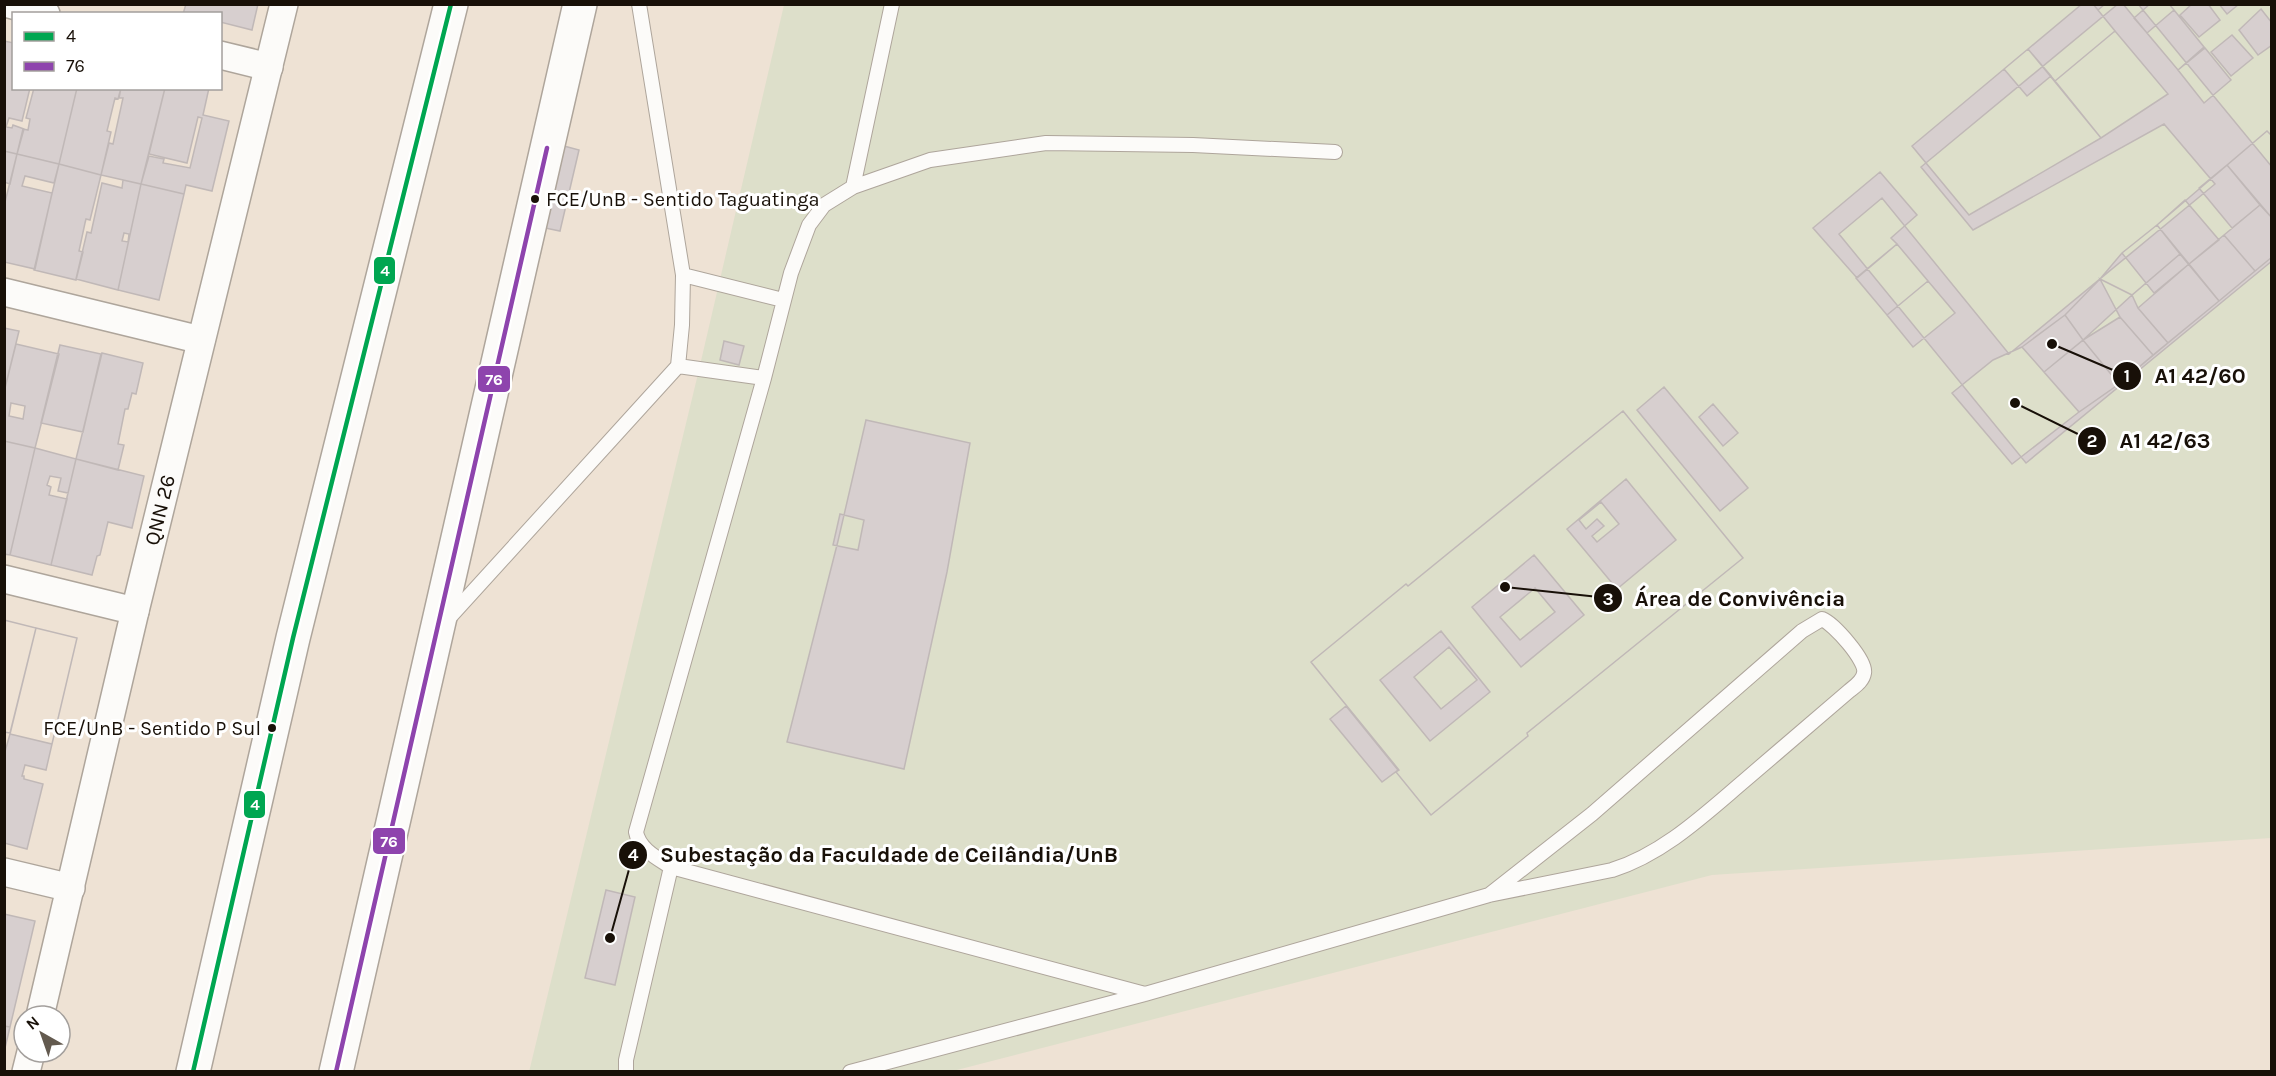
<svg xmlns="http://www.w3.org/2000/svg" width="2276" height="1076" font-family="Karla,sans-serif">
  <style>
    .green { fill: #dddfca }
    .building { fill: #d7cfcf; stroke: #c0b8b7; stroke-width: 1.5; fill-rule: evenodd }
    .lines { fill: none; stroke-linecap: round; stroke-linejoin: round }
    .service-casing { stroke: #aea59b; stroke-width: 16 }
    .minor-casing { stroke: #aea59b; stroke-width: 30 }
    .primary-casing { stroke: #aea59b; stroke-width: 36 }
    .service { stroke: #fcfbf9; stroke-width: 14 }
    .minor { stroke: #fcfbf9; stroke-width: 27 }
    .primary { stroke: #fcfbf9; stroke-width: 33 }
    .bus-1-casing { stroke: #fff; stroke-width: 9 }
    .bus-2-casing { stroke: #fff; stroke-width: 9 }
    .bus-1 { stroke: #00a651; stroke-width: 4.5 }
    .bus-2 { stroke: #8e44ad; stroke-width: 4.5 }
    .bus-dot { fill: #181008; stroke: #fff; stroke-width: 2 }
    .labels { text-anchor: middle; stroke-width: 6; stroke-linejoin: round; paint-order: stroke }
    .bus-label { font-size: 20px; fill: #181008; stroke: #fff; text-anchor: start }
    .street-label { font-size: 21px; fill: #181008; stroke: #fff }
    .leader { fill: none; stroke: #181008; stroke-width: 2 }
    .callout-dot { fill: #181008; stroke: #fff; stroke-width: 2 }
    .mark-label { font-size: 18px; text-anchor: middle; font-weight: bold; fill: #fff }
    .callout-label { font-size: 22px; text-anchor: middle; font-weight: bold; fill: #181008; stroke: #fff; stroke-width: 6; stroke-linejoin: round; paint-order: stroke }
    .line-badge { stroke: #fff; stroke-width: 2 }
    .badge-label { font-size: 16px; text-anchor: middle; font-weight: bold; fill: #fff }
  </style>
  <rect width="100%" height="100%" fill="#eee2d4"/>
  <path class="green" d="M784,5H2271V838L1712,875L953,1071L529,1072L697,378Z"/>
  <path class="building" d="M186,4H258L252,30L220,22V14H183Z
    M2082,4H2093L2115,31L2055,81L2028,49Z
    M2093,4H2105L2098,10Z
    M2118,4H2138L2272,167V261L2026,463L1839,234L1882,198L2009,354L2215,184L2164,124L1973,230L1921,167Z
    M2123,4H2169L2174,10L2147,33Z
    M2150,4H2169L2174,10L2147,33L2134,18Z
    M2192,4H2208L2220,20L2199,37L2180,15Z
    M2219,4H2239L2227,14Z
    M2261,9L2272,23V45L2258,55L2239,30Z
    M2174,10L2204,47L2178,70L2147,33Z
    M2115,31L2168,94L2101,138L2055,81Z
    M2232,35L2253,58L2231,76L2211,52Z
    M4,41L14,43V88H30L22,121L9,118L6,127L12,128L13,125L24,129L17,154L4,151Z
    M2205,48L2231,80L2204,103L2178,70Z
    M2028,49L2101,138L1969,215L1912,146Z
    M2028,49L2051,76L2027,96L2004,69Z
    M34,88H77L59,164L17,154L23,129L28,130L30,119L26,118Z
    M77,88H121L118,99L115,98L107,131L111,132L101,175L59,164Z
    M121,88H165L141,184L101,175L109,143L113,144L123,98H119Z
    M165,88H209L203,115L229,121L212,191L186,185L184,194L141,184L149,156L164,159L163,163L190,168L202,118L198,117L187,163L149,154Z
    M2267,131L2272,136V257L2219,301L2157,225Z
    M2267,131L2272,136V218L2227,165Z
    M564,146L579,150L560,231L545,228Z
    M4,151L17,154L10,184L4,182Z
    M17,154L59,164L54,183L25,176L22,186L52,193L35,269L4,262V206Z
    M59,164L101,175L90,220L86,219L85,223L79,251L83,252L76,280L34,270Z
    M2227,165L2260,205L2232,228L2199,188Z
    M1880,172L1917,215L1891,238L1897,244L1857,278L1813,228Z
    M123,180L141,184L118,290L76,279L87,232L91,233L102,183L122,188ZM124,233L129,234L128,242L122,241Z
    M141,184L184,194L159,300L118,290Z
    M2185,200L2219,240L2189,264L2157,225Z
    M2260,205L2272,218V257L2255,271L2224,235Z
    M2157,225L2189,264L2154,293L2122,253Z
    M2157,225L2180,254L2132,295L2100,279L2122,253Z
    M2224,235L2255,271L2219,301L2189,264Z
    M1897,244L1928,281L1887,315L1856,278Z
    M2180,254L2219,301L2153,355L2120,317L2100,279L2132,295Z
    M2189,264L2219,301L2168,343L2138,308Z
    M2100,279L2120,317L2083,340L2065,315Z
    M2100,279L2120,317L2083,340L2065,315Z
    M1928,281L1955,313L1913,347L1887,315Z
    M2132,295L2138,308L2168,343L2119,384L2083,340Z
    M2065,315L2083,340L2119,384L2079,412L2022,347Z
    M2065,315L2083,340L2044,372L2022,347Z
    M2120,317L2153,355L2119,384L2083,340Z
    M4,328L19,331L4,392Z
    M2083,340L2119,384L2079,412L2044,372Z
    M724,341L744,346L739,365L720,360Z
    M16,344L59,354L35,448L4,441V392ZM11,403L25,406L23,419L9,416Z
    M60,345L101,354L83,432L41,423Z
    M2022,347L2079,412L2012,464L1952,393L1993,360Z
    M2022,347L2079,412L2012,464L1952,393L1993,360Z
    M2022,347L2079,412L2012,464L1952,393L1993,360Z
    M102,353L143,363L136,394L132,393L128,409H125L118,444L124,445L118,470L76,459Z
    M1664,387L1748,488L1720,511L1637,410Z
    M1713,404L1738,433L1723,446L1699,417Z
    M1623,411L1743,558L1527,733L1528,736L1431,815L1396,772L1399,770L1311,662L1406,584L1408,586ZM1626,479L1676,540L1617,589L1567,529ZM1534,555L1584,615L1521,667L1472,607ZM1441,631L1490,692L1430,741L1380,680Z
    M1623,411L1743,558L1527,733L1528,736L1431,815L1396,772L1399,770L1311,662L1406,584L1408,586Z
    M866,420L970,443L947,572L904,769L787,742L838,541Z
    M4,441L35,448L10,555L4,554Z
    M35,448L76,459L68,493L58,491L61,478L50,476L47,485L51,487L49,495L67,499L51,565L10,555Z
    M76,459L144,476L132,528L108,522L100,555L97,556L92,575L51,565Z
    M1601,502L1619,524L1597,542L1592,536L1604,526L1597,519L1586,529L1579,520Z
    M840,514L864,520L858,550L833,545Z
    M1535,588L1555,612L1520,640L1500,617Z
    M4,620L36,628L10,733L4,732Z
    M4,620L36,628L10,733L4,732Z
    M36,628L77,638L52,744L10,734Z
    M36,628L77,638L52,744L10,734Z
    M1449,647L1477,680L1441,709L1414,677Z
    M1346,706L1398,770L1382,782L1330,719Z
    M10,734L52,744L46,770L25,765L22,776H24V779L43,784L27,849L4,843V755Z
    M606,890L635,897L615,985L585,978Z
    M4,914L35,921L10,1027L4,1026Z
    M4,1026L10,1027L4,1052Z"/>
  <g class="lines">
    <g class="service-casing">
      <path id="service" d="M853,187L892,4
        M683,275L783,300
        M678,366L764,378
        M448,619L678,366L682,325L683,275L639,4
        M1145,994L671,867C657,858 639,849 636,832L764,378L791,273L809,225L824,205L853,187L930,160L1046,143L1193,145L1335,152
        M626,1072V1060L671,867
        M850,1072L1145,994L1489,895L1612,870C1663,854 1704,815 1744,781C1779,751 1814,721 1849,691C1855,686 1863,681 1864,673C1867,661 1834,624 1822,619L1802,631L1592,814L1489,895"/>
    </g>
    <g class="minor-casing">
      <g id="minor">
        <path d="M9,4L46,14"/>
        <path d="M220,55L269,67"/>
        <path d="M4,292L201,340"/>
        <path d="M4,579L135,611"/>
        <path d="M4,872L71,888"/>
        <path id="s1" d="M40,1016L135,611L284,4"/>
        <path d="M26,1072L31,1052"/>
      </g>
    </g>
    <g class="primary-casing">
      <path id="primary" d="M193,1072L293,638L451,4
        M336,1072L580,4"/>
    </g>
    <use href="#service" class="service"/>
    <use href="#minor" class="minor"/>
    <use href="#primary" class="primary"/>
    <g class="bus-1-casing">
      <path id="bus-1" d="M193,1072L293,638L451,4"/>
    </g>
    <g class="bus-2-casing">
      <path id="bus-2" d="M336,1072L547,148"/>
    </g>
    <use href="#bus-1" class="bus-1"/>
    <use href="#bus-2" class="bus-2"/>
  </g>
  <g class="bus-dot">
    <circle cx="535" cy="199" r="5"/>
    <circle cx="272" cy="728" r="5"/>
  </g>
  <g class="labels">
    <g class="bus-label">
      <text x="546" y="206">FCE/UnB - Sentido Taguatinga</text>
      <text x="261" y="735" text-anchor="end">FCE/UnB - Sentido P Sul</text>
    </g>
    <g class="street-label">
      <text dy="7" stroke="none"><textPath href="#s1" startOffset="520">QNN 26</textPath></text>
    </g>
  </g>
  <path class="leader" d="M2052 344L2127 376M2015 403L2092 441M1505 587L1608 598M610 938L633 855"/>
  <g class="callout-dot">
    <circle cx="2052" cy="344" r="6"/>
    <circle cx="2015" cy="403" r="6"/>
    <circle cx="1505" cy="587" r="6"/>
    <circle cx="610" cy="938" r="6"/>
    <circle cx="2127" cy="376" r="15"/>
    <circle cx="2092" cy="441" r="15"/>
    <circle cx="1608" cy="598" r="15"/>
    <circle cx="633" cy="855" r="15"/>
  </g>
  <g class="mark-label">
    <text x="2127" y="382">1</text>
    <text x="2092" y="447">2</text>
    <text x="1608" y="605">3</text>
    <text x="633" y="861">4</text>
  </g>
  <g class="callout-label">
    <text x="2200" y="383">A1 42/60</text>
    <text x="2165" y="448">A1 42/63</text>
    <text x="1740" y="606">Área de Convivência</text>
    <text x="889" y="862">Subestação da Faculdade de Ceilândia/UnB</text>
  </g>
  <g class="line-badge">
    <rect x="373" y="256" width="23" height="29" rx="6" fill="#00a651"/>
    <rect x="477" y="365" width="34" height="28" rx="6" fill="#8e44ad"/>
    <rect x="243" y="790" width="23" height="29" rx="6" fill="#00a651"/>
    <rect x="372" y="827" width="34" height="28" rx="6" fill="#8e44ad"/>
  </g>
  <g class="badge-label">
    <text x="385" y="276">4</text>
    <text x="494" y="385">76</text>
    <text x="255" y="810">4</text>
    <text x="389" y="847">76</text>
  </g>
  <rect width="2276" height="1076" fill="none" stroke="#181008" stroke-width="12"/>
  <rect x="12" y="12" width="210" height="78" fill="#ffffff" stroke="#a39f9c" stroke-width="1.5"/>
  <rect x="24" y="32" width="30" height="9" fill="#00a651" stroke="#a39f9c" stroke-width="1.5"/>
  <text x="66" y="42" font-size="18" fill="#181008">4</text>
  <rect x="24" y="62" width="30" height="9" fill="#8e44ad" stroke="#a39f9c" stroke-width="1.5"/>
  <text x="66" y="72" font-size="18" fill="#181008">76</text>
  <g transform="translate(42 1034) rotate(320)"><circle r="28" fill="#ffffff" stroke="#a39f9c" stroke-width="1.5"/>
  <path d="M0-4.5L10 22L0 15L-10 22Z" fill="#635a4f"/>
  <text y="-9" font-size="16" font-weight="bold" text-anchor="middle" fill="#181008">N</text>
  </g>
</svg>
